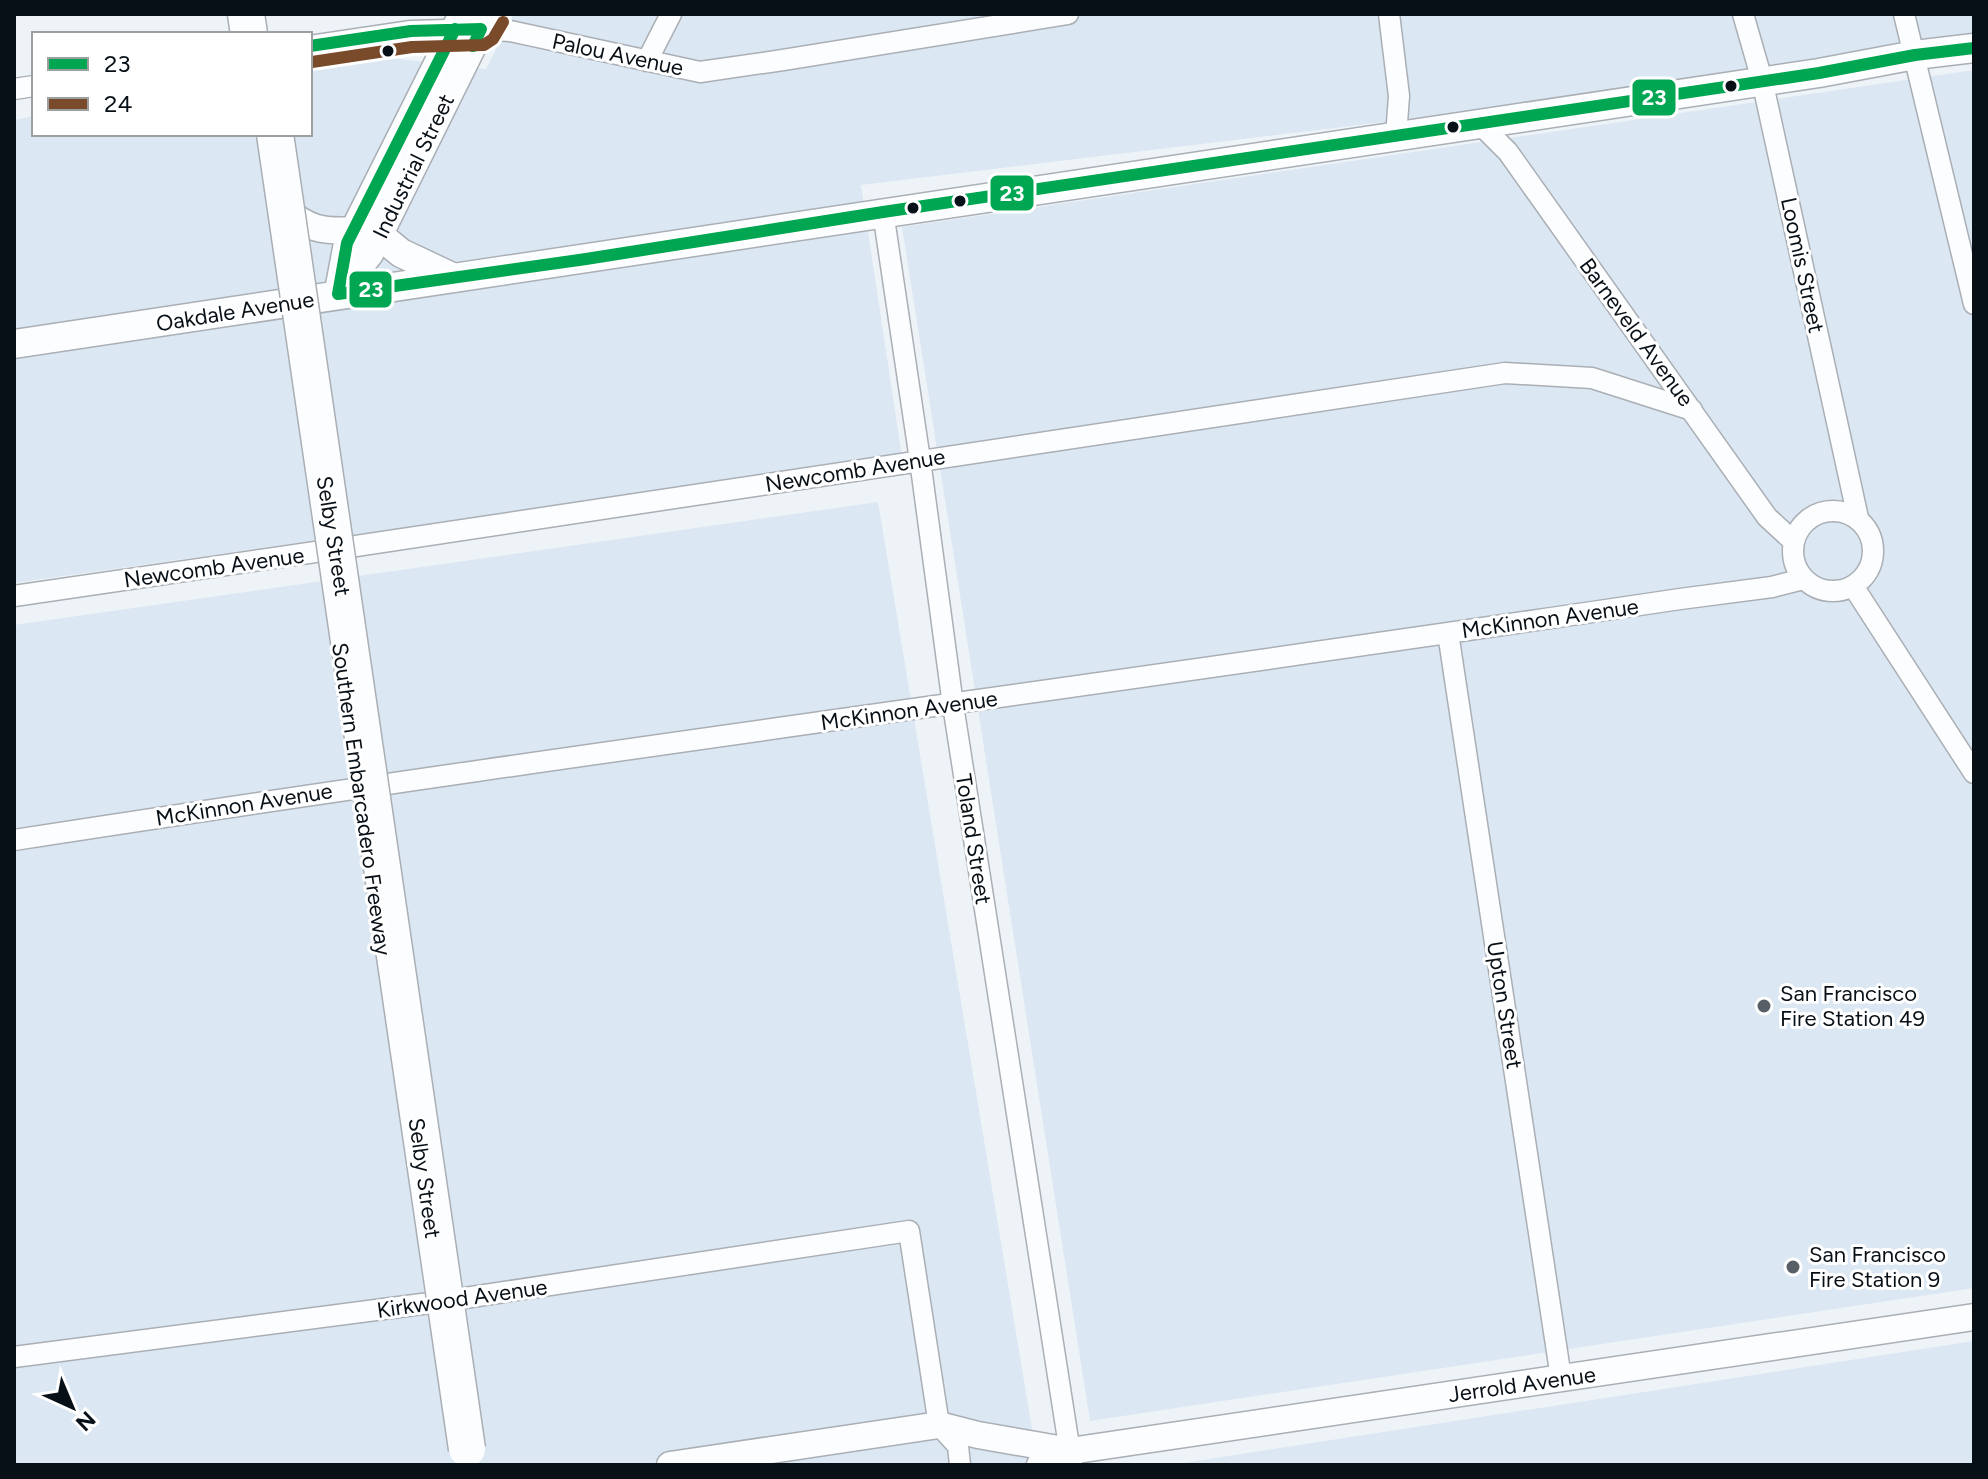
<svg xmlns="http://www.w3.org/2000/svg" width="1988" height="1479" font-family="Figtree,sans-serif">
  <style>
    .built { fill: #dbe7f2 }
    .lines { fill: none; stroke-linecap: round; stroke-linejoin: round }
    .minor-casing { stroke: #aaafb5; stroke-width: 23 }
    .tertiary-casing { stroke: #aaafb5; stroke-width: 29 }
    .secondary-casing { stroke: #aaafb5; stroke-width: 31 }
    .motorway-casing { stroke: #aaafb5; stroke-width: 39 }
    .minor { stroke: #fcfdfe; stroke-width: 20 }
    .tertiary { stroke: #fcfdfe; stroke-width: 26 }
    .secondary { stroke: #fcfdfe; stroke-width: 28 }
    .motorway { stroke: #fcfdfe; stroke-width: 36 }
    .motorway-bridge-casing { stroke: #aaafb5; stroke-width: 39; stroke-linecap: butt }
    .motorway-bridge { stroke: #fcfdfe; stroke-width: 36 }
    .bus-1-casing { stroke: #fff; stroke-width: 18 }
    .bus-2-casing { stroke: #fff; stroke-width: 18 }
    .bus-1 { stroke: #00a651; stroke-width: 12 }
    .bus-2 { stroke: #7a4b2a; stroke-width: 12 }
    .bus-dot { fill: #081017; stroke: #fff; stroke-width: 3 }
    .poi-dot { fill: #585f66; stroke: #fff; stroke-width: 3 }
    .labels { text-anchor: middle; stroke-width: 6; stroke-linejoin: round; paint-order: stroke }
    .street-label { font-size: 22px; fill: #081017; stroke: #fff }
    .poi-label { font-size: 22px; fill: #081017; stroke: #fff; text-anchor: start }
    .line-badge { stroke: #fff; stroke-width: 3 }
    .badge-label { font-size: 22px; text-anchor: middle; font-weight: bold; fill: #fff }
  </style>
  <rect width="100%" height="100%" fill="#eef3f8"/>
  <path class="built" d="M514,14H1974V51L861,185L902,457L14,583V120L34,116V134H310V69L382,57L486,69Z
    M1974,70V1288L1090,1421L902,227Z
    M878,502L1038,1465H14V625Z
    M1974,1341V1465H1170Z"/>
  <g class="lines">
    <g class="minor-casing">
      <path id="minor" d="M1389,14L1399,96L1396,136
        M1743,14L1762,80L1858,518
        M1904,14L1974,304
        M310,46L411,31L481,29L510,31L700,72L783,60L1068,14
        M647,61L671,14
        M14,89L34,86
        M1479,123L1508,152L1767,517L1793,541
        M883,212L920,460L953,705L1072,1465
        M1793 551a40 40 0 1 1 80 0a40 40 0 1 1-80 0Z
        M1853,586L1974,773
        M14,596L336,549L1505,373L1592,378L1692,410
        M1448,633L1561,1378
        M14,840C569,754 1125,682 1680,599L1772,587L1803,579
        M14,1357L445,1301L909,1231L939,1425L958,1446L960,1465"/>
    </g>
    <g class="tertiary-casing">
      <path id="tertiary" d="M284,208C307,229 323,232 353,230
        M338,291L347,243L462,14
        M338,294L370,254L489,14
        M670,1465L939,1425L978,1435L1070,1451
        M1040,1465L1070,1451L1974,1317"/>
    </g>
    <g class="secondary-casing">
      <path id="secondary" d="M379,235L401,253L454,278
        M14,344L1819,73L1915,55L1974,48"/>
    </g>
    <g class="motorway-casing">
      <path id="motorway" d="M246,14L249,34"/>
    </g>
    <use href="#minor" class="minor"/>
    <use href="#tertiary" class="tertiary"/>
    <use href="#secondary" class="secondary"/>
    <use href="#motorway" class="motorway"/>
    <g class="motorway-bridge-casing">
      <path id="motorway-bridge" d="M275,134L467,1449"/>
    </g>
    <use href="#motorway-bridge" class="motorway-bridge"/>
    <g class="bus-1-casing">
      <path id="bus-1" d="M455,29L347,243L338,294L586,259L883,212L1819,73L1915,55L1974,48
        M310,46L411,31L481,29L473,46"/>
    </g>
    <g class="bus-2-casing">
      <path id="bus-2" d="M312,62L412,47L484,45L493,39L503,22"/>
    </g>
    <use href="#bus-1" class="bus-1"/>
    <use href="#bus-2" class="bus-2"/>
  </g>
  <g class="bus-dot">
    <circle cx="388" cy="51" r="7"/>
    <circle cx="1731" cy="86" r="7"/>
    <circle cx="1453" cy="127" r="7"/>
    <circle cx="960" cy="201" r="7"/>
    <circle cx="913" cy="208" r="7"/>
  </g>
  <g class="poi-dot">
    <circle cx="1764" cy="1006" r="8"/>
    <circle cx="1793" cy="1267" r="8"/>
  </g>
  <g class="labels">
    <g class="street-label">
      <text transform="translate(618 54) rotate(12)" y="8">Palou Avenue</text>
      <text transform="translate(413 166) rotate(-64)" y="8">Industrial Street</text>
      <text transform="translate(1803 265) rotate(78)" y="8">Loomis Street</text>
      <text transform="translate(235 311) rotate(-9)" y="8">Oakdale Avenue</text>
      <text transform="translate(1637 332) rotate(54)" y="8">Barneveld Avenue</text>
      <text transform="translate(855 470) rotate(-9)" y="8">Newcomb Avenue</text>
      <text transform="translate(334 536) rotate(81)" y="8">Selby Street</text>
      <text transform="translate(214 567) rotate(-8)" y="8">Newcomb Avenue</text>
      <text transform="translate(1550 618) rotate(-8)" y="8">McKinnon Avenue</text>
      <text transform="translate(909 710) rotate(-8)" y="8">McKinnon Avenue</text>
      <text transform="translate(362 799) rotate(82)" y="8">Southern Embarcadero Freeway</text>
      <text transform="translate(244 804) rotate(-9)" y="8">McKinnon Avenue</text>
      <text transform="translate(974 839) rotate(81)" y="8">Toland Street</text>
      <text transform="translate(1505 1005) rotate(81)" y="8">Upton Street</text>
      <text transform="translate(425 1178) rotate(82)" y="8">Selby Street</text>
      <text transform="translate(462 1298) rotate(-8)" y="8">Kirkwood Avenue</text>
      <text transform="translate(1522 1384) rotate(-8)" y="8">Jerrold Avenue</text>
    </g>
    <g class="poi-label">
      <text x="1780" y="1001">San Francisco<tspan x="1780" dy="25">Fire Station 49</tspan></text>
      <text x="1809" y="1262">San Francisco<tspan x="1809" dy="25">Fire Station 9</tspan></text>
    </g>
  </g>
  <g class="line-badge">
    <rect x="1631" y="78" width="46" height="39" rx="8" fill="#00a651"/>
    <rect x="989" y="174" width="46" height="38" rx="8" fill="#00a651"/>
    <rect x="348" y="270" width="45" height="39" rx="8" fill="#00a651"/>
  </g>
  <g class="badge-label">
    <text x="1654" y="105">23</text>
    <text x="1012" y="201">23</text>
    <text x="371" y="297">23</text>
  </g>
  <rect width="1988" height="1479" fill="none" stroke="#081017" stroke-width="32"/>
  <rect x="32" y="32" width="280" height="104" fill="#ffffff" stroke="#9c9fa2" stroke-width="2"/>
  <rect x="48" y="58" width="40" height="12" fill="#00a651" stroke="#9c9fa2" stroke-width="2"/>
  <text x="104" y="72" font-size="24" fill="#081017">23</text>
  <rect x="48" y="98" width="40" height="12" fill="#7a4b2a" stroke="#9c9fa2" stroke-width="2"/>
  <text x="104" y="112" font-size="24" fill="#081017">24</text>
  <g transform="translate(72 1407) rotate(136)" stroke="#ffffff" stroke-width="6" paint-order="stroke">
  <path d="M0-6L14 30L0 20L-14 30Z" fill="#081017"/>
  <text y="-12" font-size="22" font-weight="bold" text-anchor="middle" fill="#081017">N</text>
  </g>
</svg>
